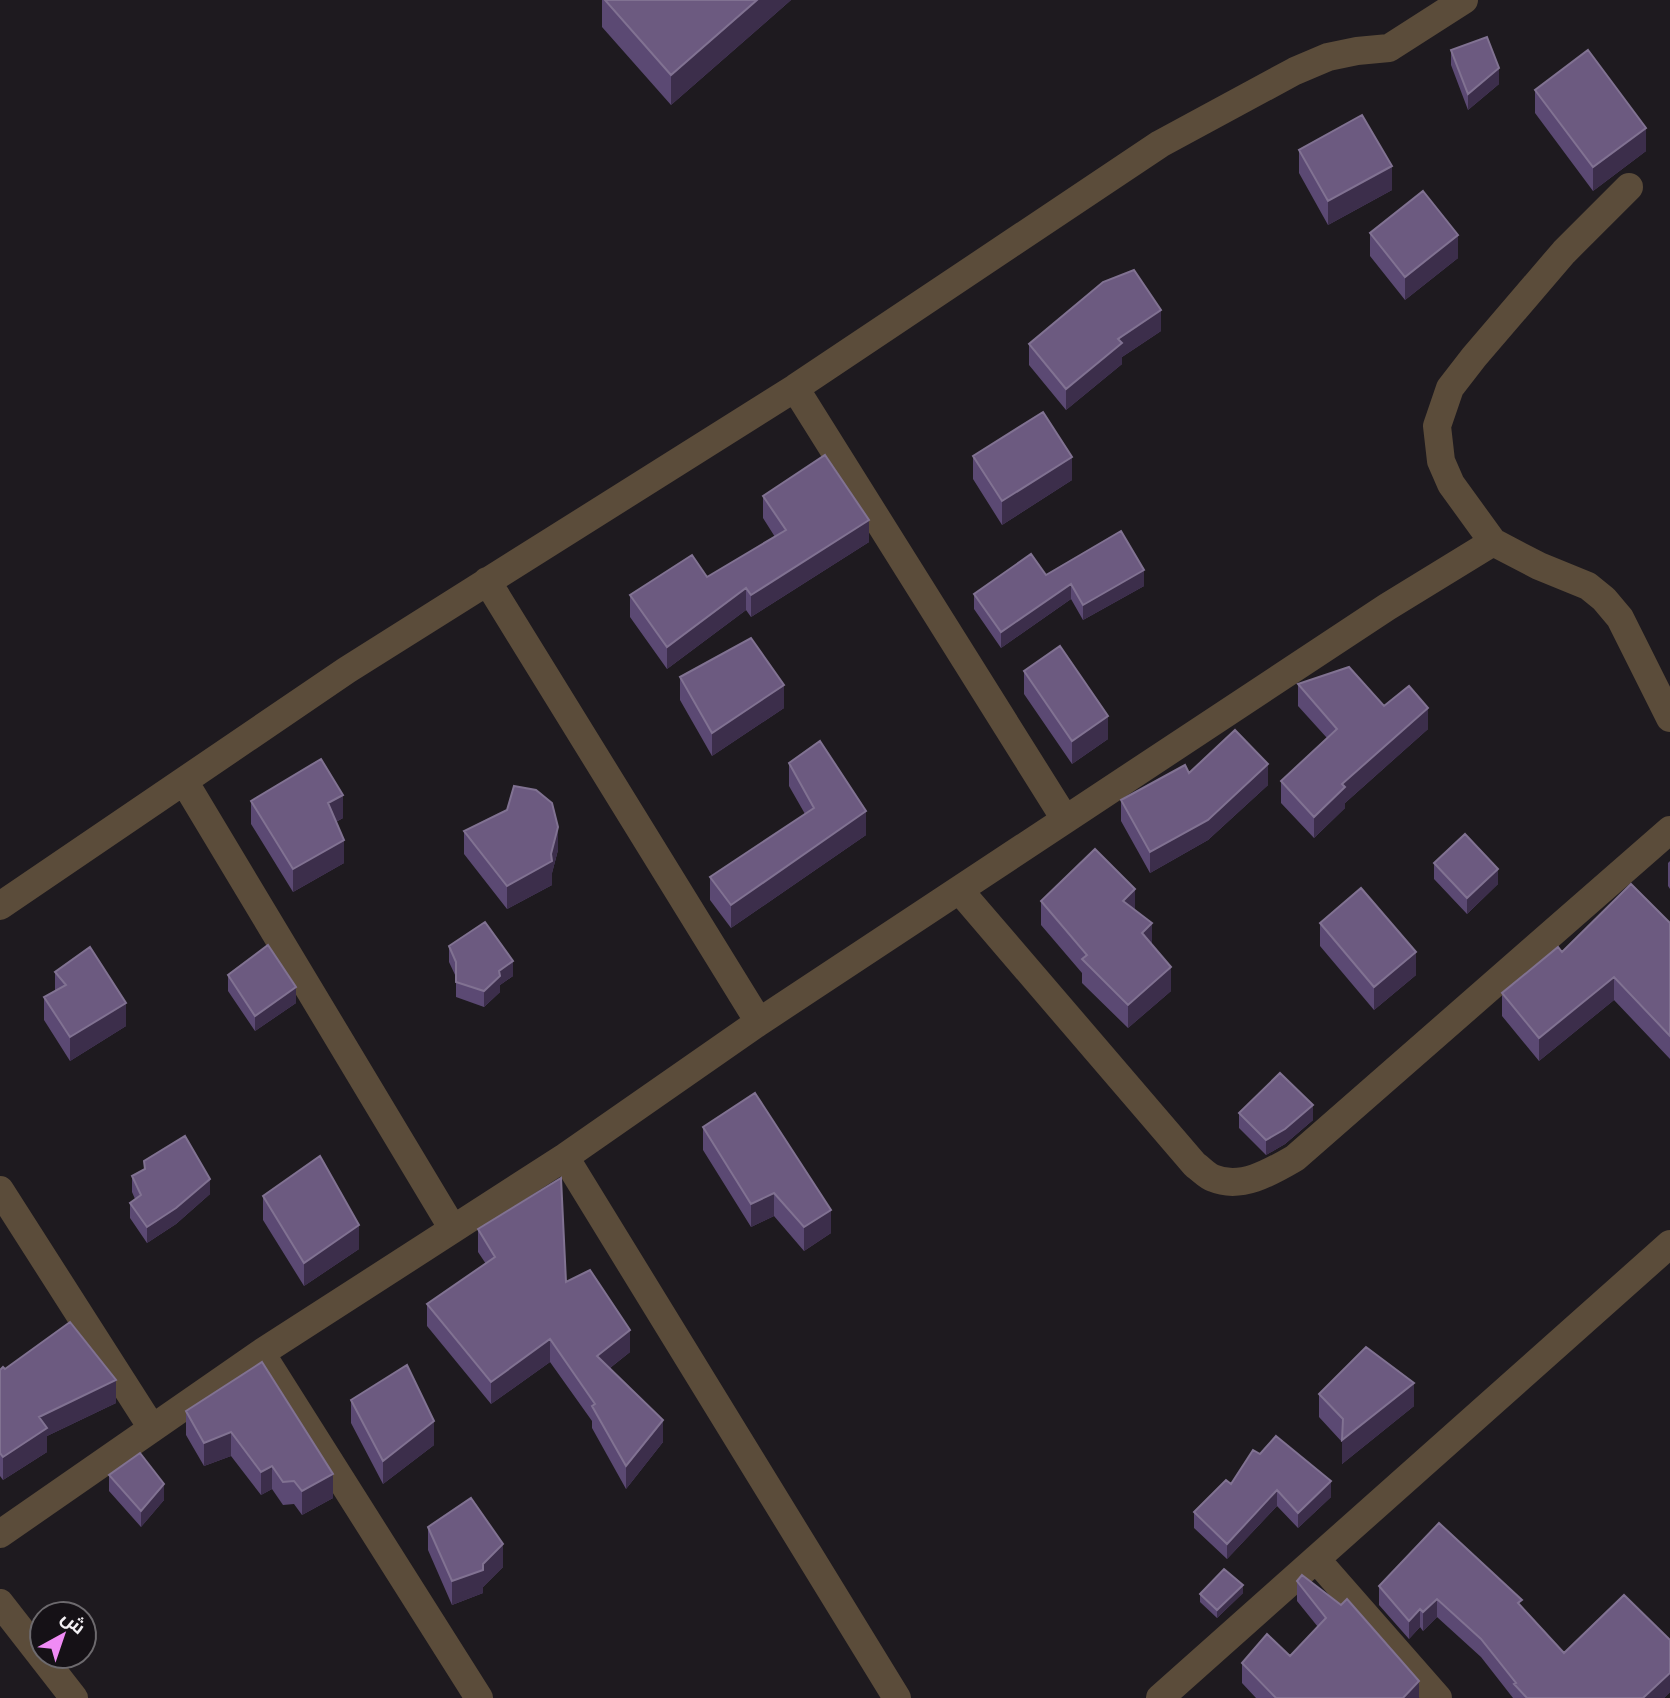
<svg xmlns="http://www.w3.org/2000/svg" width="1670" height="1698" font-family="'Archivo Narrow',Cairo,sans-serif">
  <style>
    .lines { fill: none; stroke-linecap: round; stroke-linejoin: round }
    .minor { stroke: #5b4c3a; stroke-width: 28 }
    .wall { fill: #5b4973 }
    .shaded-wall { fill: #3c2e4b }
    .building { fill: #6c5a80; stroke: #817292; stroke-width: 2 }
  </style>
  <rect width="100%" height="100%" fill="#1e1a1f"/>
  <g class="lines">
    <path class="minor" d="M1629,187L1564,252L1474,357L1450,388L1437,426L1441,461L1451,484L1493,542L1539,566L1588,586L1604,599L1620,618L1670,718
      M795,388L1065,819
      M487,581L759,1022
      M184,781L453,1229
      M960,891L1195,1165C1201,1169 1207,1176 1213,1178C1241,1190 1271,1172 1295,1158L1670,830
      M0,906L347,670L795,388L1160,144L1295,71L1328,57L1357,51L1389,48L1464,0
      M565,1157L897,1698
      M0,1190L152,1428
      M261,1353L479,1698
      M0,1534L261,1353L565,1157L759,1022L1387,607L1493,542
      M1316,1559L1438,1698
      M0,1603L74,1698
      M1160,1698L1670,1244"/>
  </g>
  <path class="wall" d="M602,0H791L671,105L602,27Z
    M1451,50L1499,84L1468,110L1451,65Z
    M1535,90L1646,151L1593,191L1535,113Z
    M1299,150L1392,190L1328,225L1299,173Z
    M1370,233L1458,258L1405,300L1370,256Z
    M1161,331L1122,357V364L1066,410L1029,365V344Z
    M973,456L1072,480L1002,525L973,479Z
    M763,496L869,542L751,617L746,610L667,669L630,617V595L707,577L775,537L763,518Z
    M1046,575L1144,586L1083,620L1071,599L1001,648L974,609V594Z
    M1024,671L1108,739L1072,764L1024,694Z
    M680,677L784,708L712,756L680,700Z
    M1298,684L1384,706L1428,729L1345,803V808L1314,838L1281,803V781L1327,738L1298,706Z
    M789,763L866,835L731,928L710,900V877L805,814L789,786Z
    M1189,773L1268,785L1208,840L1150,873L1121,821V800Z
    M251,801L343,818L336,822L344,863L293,892L251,824Z
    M464,831L558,850L552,873V885L507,909L464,854Z
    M1670,861V889L1668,886V863Z
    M1434,863L1498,884L1467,914L1434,879Z
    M1041,901L1135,910L1171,991L1128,1028L1082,983V973L1041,925Z
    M1320,923L1416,975L1374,1010L1320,946Z
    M1670,923V1059L1614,1000L1539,1061L1502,1016V993L1562,952Z
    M449,946L513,976L500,985V992L484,1007L456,997V977L449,962Z
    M55,972L126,1026L70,1061L44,1020V997L55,991Z
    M228,975L296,1003L255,1031L228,991Z
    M1239,1113L1313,1120L1285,1144L1266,1155L1239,1128Z
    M703,1127L831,1233L804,1251L774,1216L751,1227L703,1150Z
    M144,1161L210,1194L176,1224L147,1243L130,1218V1203L135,1199L132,1192V1176L144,1170Z
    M263,1196L359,1249L304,1286L263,1220Z
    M478,1229L566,1282L630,1352L610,1368L663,1442L626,1489L592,1428V1421L550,1362L491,1404L427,1326V1304L486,1264L478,1252Z
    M262,1362L333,1498L302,1515L294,1504L283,1505L272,1489L261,1495L231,1456L204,1466L186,1435V1411Z
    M5,1369L116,1403L47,1436V1452L3,1480L0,1476V1370Z
    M1319,1394L1414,1406L1342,1464V1442L1319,1417Z
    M351,1400L434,1445L383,1484L351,1423Z
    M109,1475L164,1500L141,1527L109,1491Z
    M1231,1484L1331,1497L1298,1528L1277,1506L1227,1559L1194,1528V1512Z
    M428,1527L503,1567L483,1587V1593L452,1605L428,1550Z
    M1297,1581L1419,1698H1256L1242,1683V1663L1290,1656L1318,1627L1297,1601Z
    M1379,1586L1522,1608L1564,1653L1670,1640V1692L1664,1698H1513L1481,1657L1437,1617L1423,1631L1420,1627L1409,1639L1379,1605Z
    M1243,1593L1217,1618L1200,1602V1594Z"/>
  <path class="shaded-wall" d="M757,0H791L671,105V75Z
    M1499,68V84L1468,110V94Z
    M1646,128V151L1593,191V167Z
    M1392,166V190L1328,225V201Z
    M1458,235V258L1405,300V277Z
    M1161,310V331L1122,357V364L1066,410V389L1118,339Z
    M1072,457V480L1002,525V501Z
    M869,520V542L751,617V595Z
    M1144,570V586L1083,620V605Z
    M1071,584V599L1001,648V632Z
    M746,588V610L667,669V647Z
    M784,685V708L712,756V733Z
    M1428,708V729L1345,803V808L1314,838V817L1342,784Z
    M1108,716V739L1072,764V741Z
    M1268,764V785L1208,840L1150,873V852Z
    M343,795V818L328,826V803Z
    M866,811V835L731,928V905Z
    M558,827V850L552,873V885L507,909V886L551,854Z
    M344,840V863L293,892V869Z
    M1498,869V884L1467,914V898Z
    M1135,889V913L1123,901Z
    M1152,923V946L1142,933Z
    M1416,952V975L1374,1010V987Z
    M513,961V976L500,985V992L484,1007V991L499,971Z
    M1171,967V991L1128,1028V1005Z
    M1614,977V1000L1539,1061V1038Z
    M296,987V1003L255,1031V1016Z
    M126,1003V1026L70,1061V1037Z
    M1313,1105V1120L1285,1144L1266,1155V1140Z
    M210,1179V1194L176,1224L147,1243V1227Z
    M774,1193V1216L751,1227V1204Z
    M831,1210V1233L804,1251V1227Z
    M359,1225V1249L304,1286V1263Z
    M630,1330V1352L597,1378V1356Z
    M550,1339V1362L491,1404V1382Z
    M116,1380V1403L47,1436V1452L3,1480V1457L39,1417Z
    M1414,1383V1406L1342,1464V1440Z
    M663,1420V1442L626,1489V1466Z
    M434,1421V1445L383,1484V1461Z
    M231,1432V1456L204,1466V1443Z
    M272,1466V1489L261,1495V1472Z
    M333,1474V1498L302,1515V1491Z
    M1331,1481V1497L1298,1528V1513Z
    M164,1484V1500L141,1527V1511Z
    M1277,1490V1506L1227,1559V1544Z
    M503,1544V1567L483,1587V1593L452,1605V1581Z
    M1243,1585V1593L1217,1618V1610Z
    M1437,1599V1617L1423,1631V1612Z
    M1420,1609V1627L1409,1639V1621Z
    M1670,1673V1692L1664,1698H1643Z
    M1419,1681V1698H1403Z"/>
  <path class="building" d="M605,0H757L671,75Z
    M1487,37L1499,68L1468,94L1451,50Z
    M1588,50L1646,128L1593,167L1535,90Z
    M1362,115L1392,166L1328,201L1299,150Z
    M1423,191L1458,235L1405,277L1370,233Z
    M1134,270L1161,310L1118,339L1122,343L1066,389L1029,344L1103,282Z
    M1043,412L1072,457L1002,501L973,456Z
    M825,455L869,520L751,595L746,588L667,647L630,595L692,555L707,577L786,530L763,496Z
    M1121,531L1144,570L1083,605L1071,584L1001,632L974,594L1031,554L1046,575Z
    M751,638L784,685L712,733L680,677Z
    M1060,646L1108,716L1072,741L1024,671Z
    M1349,667L1384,706L1409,686L1428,708L1342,784L1345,787L1314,817L1281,781L1337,729L1298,684Z
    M1235,730L1268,764L1208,820L1150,852L1121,800L1185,765L1189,773Z
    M820,741L866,811L731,905L710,877L814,808L789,763Z
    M321,759L343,795L328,803L344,840L293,869L251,801Z
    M514,786L536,790L552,803L558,827L551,854L552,861L507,886L464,831L507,810Z
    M1465,834L1498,869L1467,898L1434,863Z
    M1095,849L1135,889L1123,901L1152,923L1142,933L1171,967L1128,1005L1082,959L1087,955L1041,901Z
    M1631,884L1670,923V1036L1614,977L1539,1038L1502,993L1558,947L1562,952Z
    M1361,888L1416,952L1374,987L1320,923Z
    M485,922L513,961L499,971L500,976L484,991L456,982V962L449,946Z
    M268,945L296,987L255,1016L228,975Z
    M90,947L126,1003L70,1037L44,997L66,985L55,972Z
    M1280,1073L1313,1105L1285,1129L1266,1140L1239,1113Z
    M755,1093L831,1210L804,1227L774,1193L751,1204L703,1127Z
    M185,1136L210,1179L176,1208L147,1227L130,1203L141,1195L132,1176L145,1169L144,1161Z
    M320,1156L359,1225L304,1263L263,1196Z
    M561,1178L566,1282L590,1270L630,1330L597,1356L663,1420L626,1466L592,1406L595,1404L550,1339L491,1382L427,1304L495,1257L478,1229Z
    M70,1322L116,1380L39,1417L47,1428L3,1457L0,1453V1370L3,1367L5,1369Z
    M1366,1347L1414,1383L1342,1440L1343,1419L1319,1394Z
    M262,1362L333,1474L302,1491L294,1481L283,1482L272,1466L261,1472L231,1432L204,1443L186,1411Z
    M407,1365L434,1421L383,1461L351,1400Z
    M1276,1436L1331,1481L1298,1513L1277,1490L1227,1544L1194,1512L1226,1480L1231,1484L1253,1450L1260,1454Z
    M140,1453L164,1484L141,1511L109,1475Z
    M471,1498L503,1544L483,1564V1570L452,1581L428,1527Z
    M1439,1523L1522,1600L1518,1603L1564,1653L1624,1595L1670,1640V1673L1643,1698H1527L1514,1684L1516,1683L1481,1639L1437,1599L1423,1612L1420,1609L1409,1621L1379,1586Z
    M1224,1569L1243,1585L1217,1610L1200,1594Z
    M1302,1575L1341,1605L1347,1599L1419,1681L1403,1698H1276L1242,1663L1267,1634L1290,1656L1326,1618L1297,1581Z"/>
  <g transform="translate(63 1635) rotate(40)"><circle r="33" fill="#151116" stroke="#6d6a6e" stroke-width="2"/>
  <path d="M0-5L12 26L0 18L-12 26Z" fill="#f08bf5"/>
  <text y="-10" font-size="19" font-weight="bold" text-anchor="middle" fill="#f2eff3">ش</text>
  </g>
</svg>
